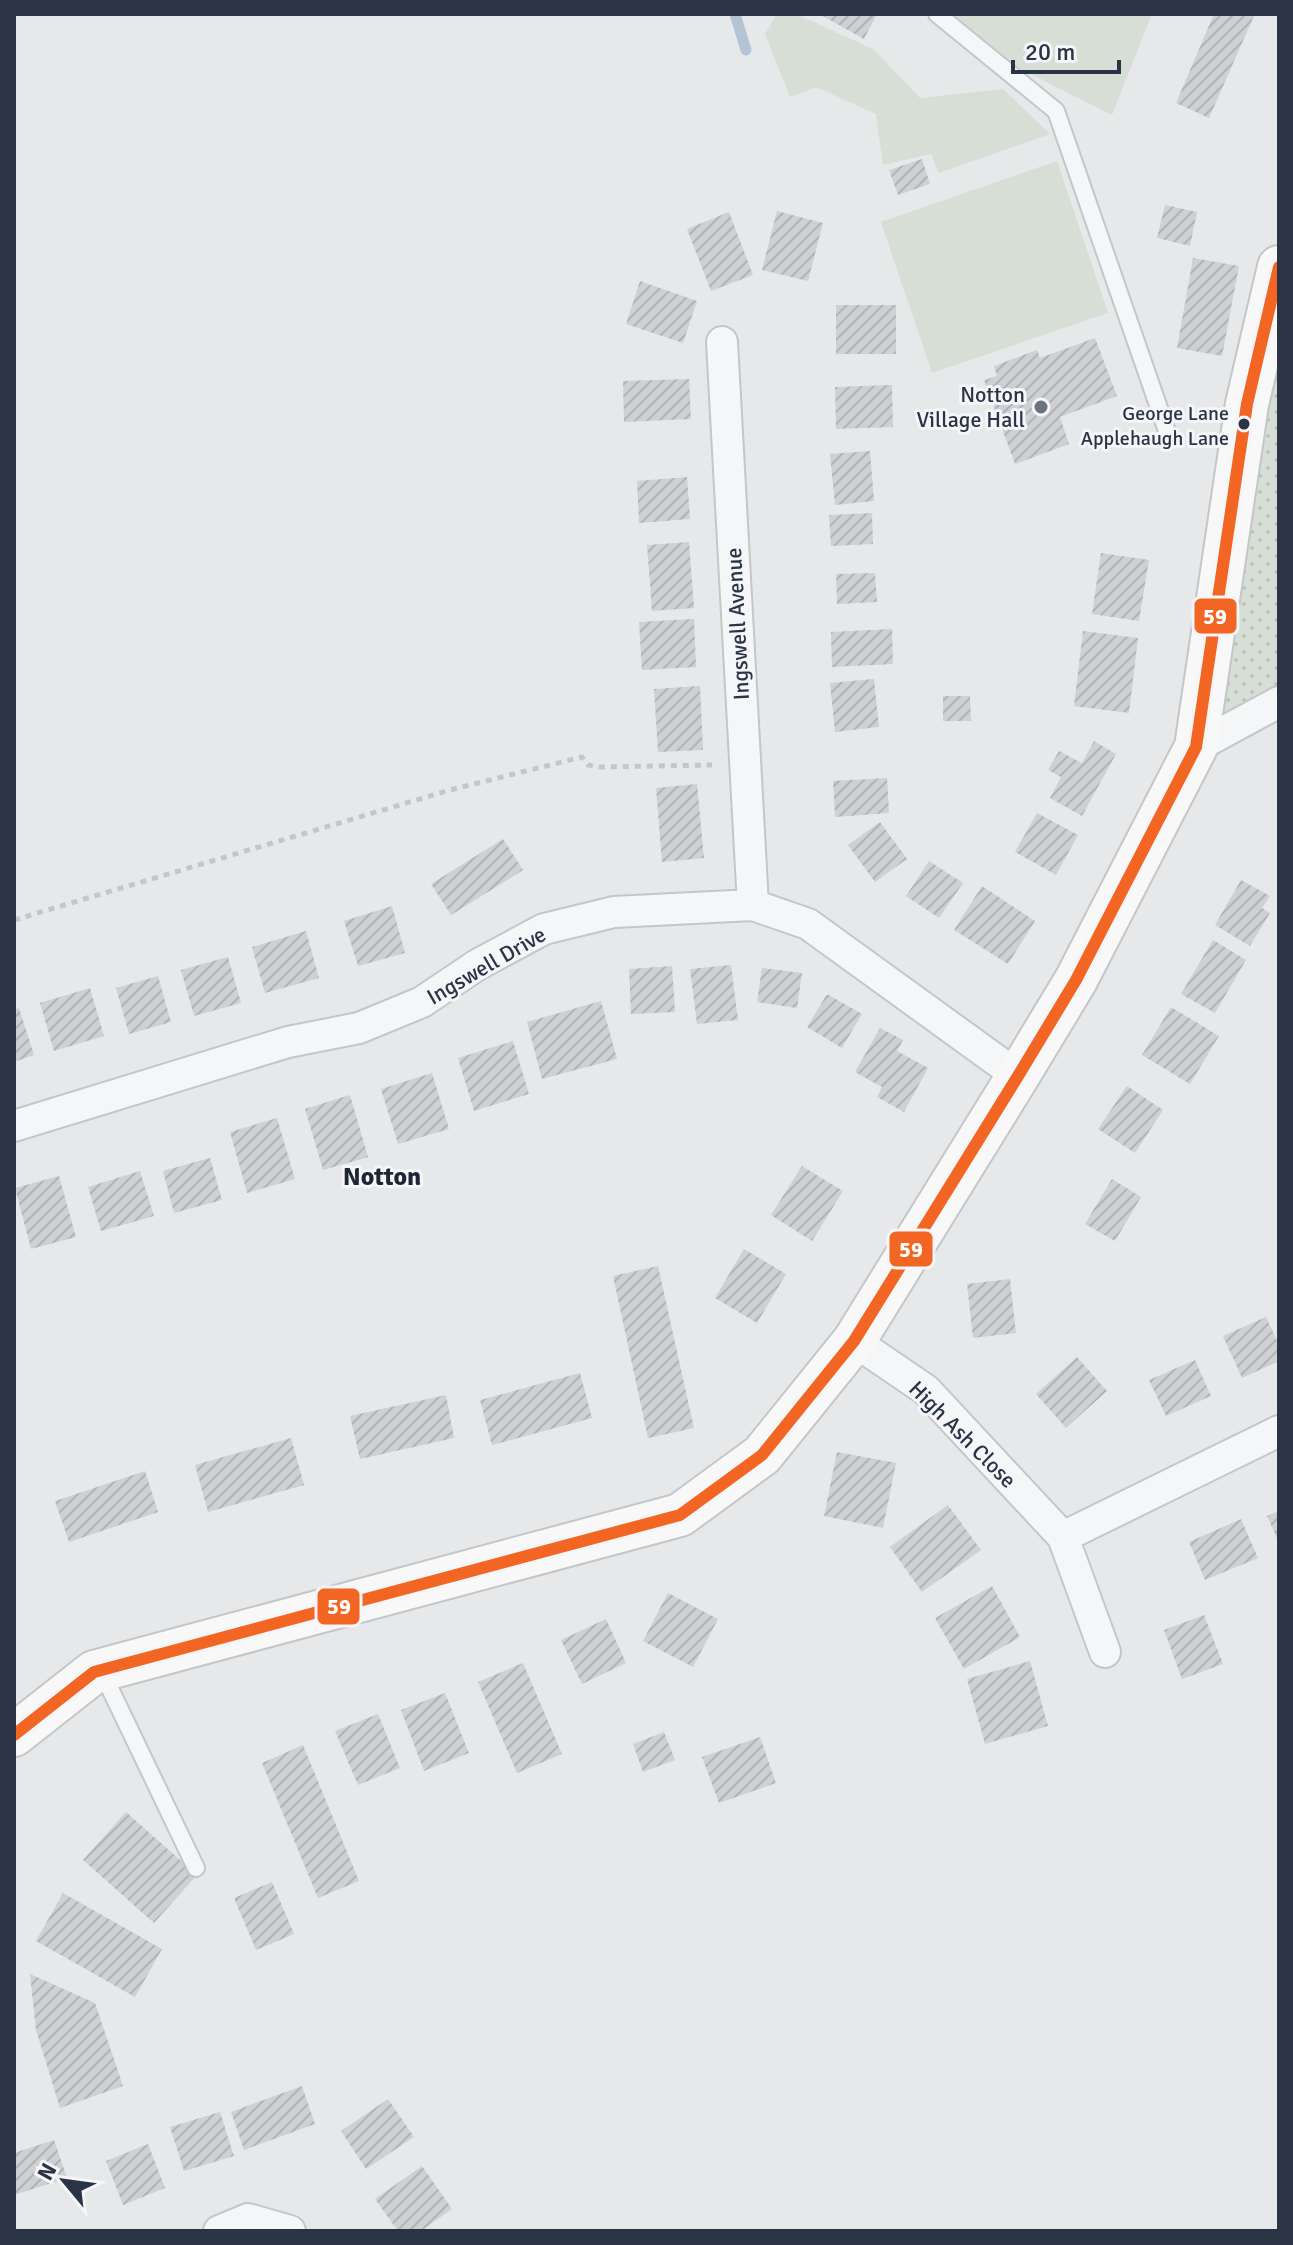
<svg xmlns="http://www.w3.org/2000/svg" width="1293" height="2245" font-family="Signika,sans-serif">
  <style>
    .grass { fill: url(#grass-dots) }
    .green { fill: #d6ded6 }
    .lines { fill: none; stroke-linecap: round; stroke-linejoin: round }
    .stream { stroke: #b4c4d5; stroke-width: 11 }
    .building { fill: url(#building-hatch) }
    .lane-casing { stroke: #c4c6c8; stroke-width: 20 }
    .street-casing { stroke: #c4c6c8; stroke-width: 34 }
    .secondary-casing { stroke: #c4c6c8; stroke-width: 46 }
    .path { stroke: #c5c6ca; stroke-width: 5; stroke-dasharray: 6 6; stroke-linecap: butt }
    .lane { stroke: #f5f6f7; stroke-width: 16 }
    .street { stroke: #f5f6f7; stroke-width: 30 }
    .secondary { stroke: #f8f8f8; stroke-width: 42 }
    .bus-1-casing { stroke: #f4f6f9; stroke-width: 18 }
    .bus-1 { stroke: #f26522; stroke-width: 12 }
    .poi-dot { fill: #6c737f; stroke: #f4f6f9; stroke-width: 3 }
    .bus-dot { fill: #2b3445; stroke: #f4f6f9; stroke-width: 3 }
    .labels { text-anchor: middle; stroke-width: 6; stroke-linejoin: round; paint-order: stroke }
    .bus-label { font-size: 20px; fill: #2b3445; stroke: #f4f6f9; text-anchor: end }
    .poi-label { font-size: 22px; fill: #2b3445; stroke: #f4f6f9; text-anchor: end }
    .street-label { font-size: 22px; fill: #2b3445; stroke: #f4f6f9 }
    .quarter-label { font-size: 26px; font-weight: bold; fill: #1d2536; stroke: #f4f6f9 }
    .line-badge { stroke: #f4f6f9; stroke-width: 3 }
    .badge-label { font-size: 22px; text-anchor: middle; font-weight: bold; fill: #fff }
  </style>
  <defs>
    <pattern id="grass-dots" width="8" height="8" patternUnits="userSpaceOnUse" patternTransform="scale(2)"><rect width="8" height="8" fill="#d6ded6"/><path d="M2 2h.1M6 6h.1" fill="none" stroke="#b8bfb9" stroke-width="1.8" stroke-linecap="round"/></pattern>
    <pattern id="building-hatch" width="6" height="6" patternUnits="userSpaceOnUse" patternTransform="scale(2)"><rect width="6" height="6" fill="#ced0d3"/><path d="M-1 1l2-2M0 6l6-6M5 7l2-2" fill="none" stroke="#b1b3b6"/></pattern>
  </defs>
  <rect width="100%" height="100%" fill="#e6e8ea"/>
  <path class="grass" d="M1279,267V702L1196,747Z"/>
  <path class="green" d="M777,14H796L873,49L920,98L1003,89L1050,134L939,173L931,154L883,165L876,114L816,87L790,97L765,34Z
    M953,14H1152L1112,115L1021,69Z
    M1057,161L1108,313L932,373L881,222Z"/>
  <g class="lines">
    <path class="stream" d="M735,14L746,50"/>
  </g>
  <path class="building" d="M819,14H877L864,39Z
    M1214,14L1254,16L1209,118L1176,103Z
    M922,159L930,184L898,195L889,170Z
    M1165,205L1197,212L1190,246L1157,238Z
    M777,211L823,223L808,281L762,270Z
    M729,212L753,275L711,291L687,229Z
    M1193,258L1239,266L1222,356L1177,348Z
    M640,281L697,301L683,343L626,324Z
    M836,305H896V354H836Z
    M1095,338L1117,396L1060,417L1069,444L1015,464L984,380L997,376L994,366L1037,350L1040,358Z
    M689,379L691,419L624,422L623,381Z
    M892,385L893,427L836,429L835,387Z
    M870,451L874,501L835,505L830,454Z
    M687,477L690,519L639,523L637,481Z
    M872,513L873,544L831,546L829,515Z
    M689,542L694,608L652,611L647,545Z
    M1101,553L1149,560L1139,621L1092,614Z
    M875,573L877,602L837,604L836,574Z
    M694,619L696,667L642,670L639,622Z
    M892,629L893,664L832,667L831,632Z
    M1083,631L1138,638L1129,713L1074,706Z
    M874,679L879,727L835,732L830,683Z
    M700,686L703,750L658,752L654,689Z
    M943,696H970L971,721H943Z
    M1094,741L1116,754L1082,816L1050,798L1061,777L1048,770L1059,751L1082,763Z
    M887,778L889,813L835,817L833,781Z
    M697,784L704,858L662,862L656,788Z
    M1037,813L1078,835L1056,875L1015,852Z
    M880,822L907,859L875,882L848,845Z
    M503,839L523,870L451,915L431,884Z
    M929,861L963,883L939,918L906,896Z
    M1241,880L1270,896L1262,908L1270,913L1250,946L1215,925Z
    M982,886L1035,921L1008,964L954,930Z
    M392,906L405,953L358,966L344,921Z
    M306,931L319,978L265,993L252,947Z
    M1213,940L1246,960L1215,1013L1181,994Z
    M228,957L241,1003L194,1016L181,970Z
    M731,965L738,1020L697,1024L690,969Z
    M672,966L675,1012L631,1014L629,969Z
    M762,968L802,973L797,1008L757,1002Z
    M158,976L171,1022L129,1034L116,988Z
    M90,988L104,1036L54,1051L40,1003Z
    M827,994L862,1014L842,1048L807,1027Z
    M601,1001L617,1059L542,1079L527,1022Z
    M1171,1007L1219,1036L1190,1084L1142,1055Z
    M19,1008L34,1055L14,1062V1010Z
    M880,1028L903,1040L897,1051L928,1068L904,1112L877,1097L882,1087L855,1072Z
    M513,1041L529,1094L474,1111L458,1058Z
    M432,1073L449,1129L398,1144L381,1089Z
    M1127,1086L1163,1110L1135,1153L1098,1129Z
    M350,1095L368,1157L323,1170L305,1109Z
    M277,1118L295,1179L247,1193L230,1132Z
    M210,1158L222,1200L174,1213L163,1171Z
    M802,1166L843,1191L812,1241L771,1215Z
    M140,1171L154,1216L101,1231L88,1187Z
    M59,1176L76,1237L31,1249L15,1188Z
    M1112,1179L1141,1197L1115,1241L1085,1224Z
    M744,1249L786,1274L757,1323L715,1298Z
    M658,1266L694,1428L648,1438L613,1276Z
    M1010,1279L1016,1333L973,1338L967,1284Z
    M1266,1317L1279,1345V1361L1242,1378L1223,1336Z
    M1077,1357L1107,1391L1066,1428L1036,1394Z
    M1195,1360L1211,1396L1166,1416L1149,1380Z
    M580,1373L592,1418L492,1445L480,1400Z
    M446,1395L454,1438L360,1459L350,1416Z
    M291,1438L304,1485L208,1512L195,1465Z
    M837,1452L896,1463L883,1528L824,1516Z
    M145,1471L158,1512L69,1542L55,1501Z
    M948,1505L981,1550L922,1592L890,1547Z
    M1279,1511V1543L1267,1516Z
    M1241,1519L1258,1558L1205,1580L1189,1542Z
    M992,1586L1020,1637L964,1669L935,1618Z
    M668,1593L718,1619L693,1667L643,1641Z
    M1204,1615L1223,1664L1182,1679L1164,1630Z
    M606,1619L626,1663L582,1684L561,1640Z
    M1030,1661L1048,1726L985,1744L967,1679Z
    M523,1663L562,1754L517,1773L478,1682Z
    M445,1693L469,1753L424,1771L401,1710Z
    M378,1714L400,1768L358,1785L335,1731Z
    M664,1732L675,1760L643,1772L633,1744Z
    M760,1737L776,1783L719,1803L702,1757Z
    M303,1745L359,1881L318,1898L262,1763Z
    M126,1812L197,1875L154,1923L83,1860Z
    M272,1882L294,1934L256,1950L234,1898Z
    M63,1893L162,1949L135,1997L36,1941Z
    M30,1974L95,2003L123,2086L60,2108L36,2030Z
    M302,2086L315,2124L244,2150L231,2112Z
    M388,2099L414,2137L366,2169L341,2131Z
    M220,2112L234,2156L184,2171L170,2127Z
    M54,2140L67,2178L14,2195V2153Z
    M148,2144L165,2188L123,2205L106,2161Z
    M422,2166L452,2209L421,2231H398L375,2199Z"/>
  <g class="lines">
    <g class="lane-casing">
      <path id="lane" d="M937,14L1056,111L1168,434
        M102,1672L196,1868"/>
    </g>
    <g class="street-casing">
      <path id="street" d="M722,342L753,905
        M1196,747L1279,702
        M14,1126L288,1042L359,1028L422,1002L477,965L544,929L614,912L753,905L808,924L1018,1076
        M854,1341L926,1390L1063,1537L1105,1652
        M1063,1537L1279,1431
        M219,2231L248,2219L290,2231"/>
    </g>
    <g class="secondary-casing">
      <path id="secondary" d="M14,1735L94,1672L680,1515L762,1455L854,1341L1018,1076L1076,980L1196,747L1247,404L1279,267"/>
    </g>
    <path class="path" d="M14,920L450,790L582,757L588,765L599,767L712,765"/>
    <use href="#lane" class="lane"/>
    <use href="#street" class="street"/>
    <use href="#secondary" class="secondary"/>
    <g class="bus-1-casing">
      <path id="bus-1" d="M14,1735L94,1672L680,1515L762,1455L854,1341L1018,1076L1076,980L1196,747L1247,404L1279,267"/>
    </g>
    <use href="#bus-1" class="bus-1"/>
  </g>
  <circle class="poi-dot" cx="1041" cy="407" r="8"/>
  <circle class="bus-dot" cx="1244" cy="424" r="7"/>
  <g class="labels">
    <g class="bus-label">
      <text x="1229" y="420">George Lane<tspan x="1229" dy="25">Applehaugh Lane</tspan></text>
    </g>
    <g class="poi-label">
      <text x="1025" y="402">Notton<tspan x="1025" dy="25">Village Hall</tspan></text>
    </g>
    <g class="street-label">
      <text transform="translate(737 624) rotate(-93)" y="8">Ingswell Avenue</text>
      <text transform="translate(486 965) rotate(-30)" y="8">Ingswell Drive</text>
      <text transform="translate(963 1434) rotate(45)" y="8">High Ash Close</text>
    </g>
    <g class="quarter-label">
      <text x="382" y="1185">Notton</text>
    </g>
  </g>
  <g class="line-badge">
    <rect x="1193" y="597" width="45" height="38" rx="8" fill="#f26522"/>
    <rect x="888" y="1230" width="46" height="38" rx="8" fill="#f26522"/>
    <rect x="316" y="1587" width="45" height="39" rx="8" fill="#f26522"/>
  </g>
  <g class="badge-label">
    <text x="1215" y="624">59</text>
    <text x="911" y="1257">59</text>
    <text x="339" y="1614">59</text>
  </g>
  <rect width="1293" height="2245" fill="none" stroke="#2b3445" stroke-width="32"/>
  <g transform="translate(64 2181) rotate(299)" stroke="#f4f6f9" stroke-width="6" paint-order="stroke">
  <path d="M0-6L14 30L0 20L-14 30Z" fill="#2b3445"/>
  <text y="-12" font-size="22" font-weight="bold" text-anchor="middle" fill="#2b3445">N</text>
  </g>
  <path d="M1013 60v12h106v-12" fill="none" stroke="#2b3445" stroke-width="4"/>
  <text x="1025" y="60" font-size="24" fill="#2b3445" stroke="#f4f6f9" stroke-width="6" paint-order="stroke">20 m</text>
</svg>
